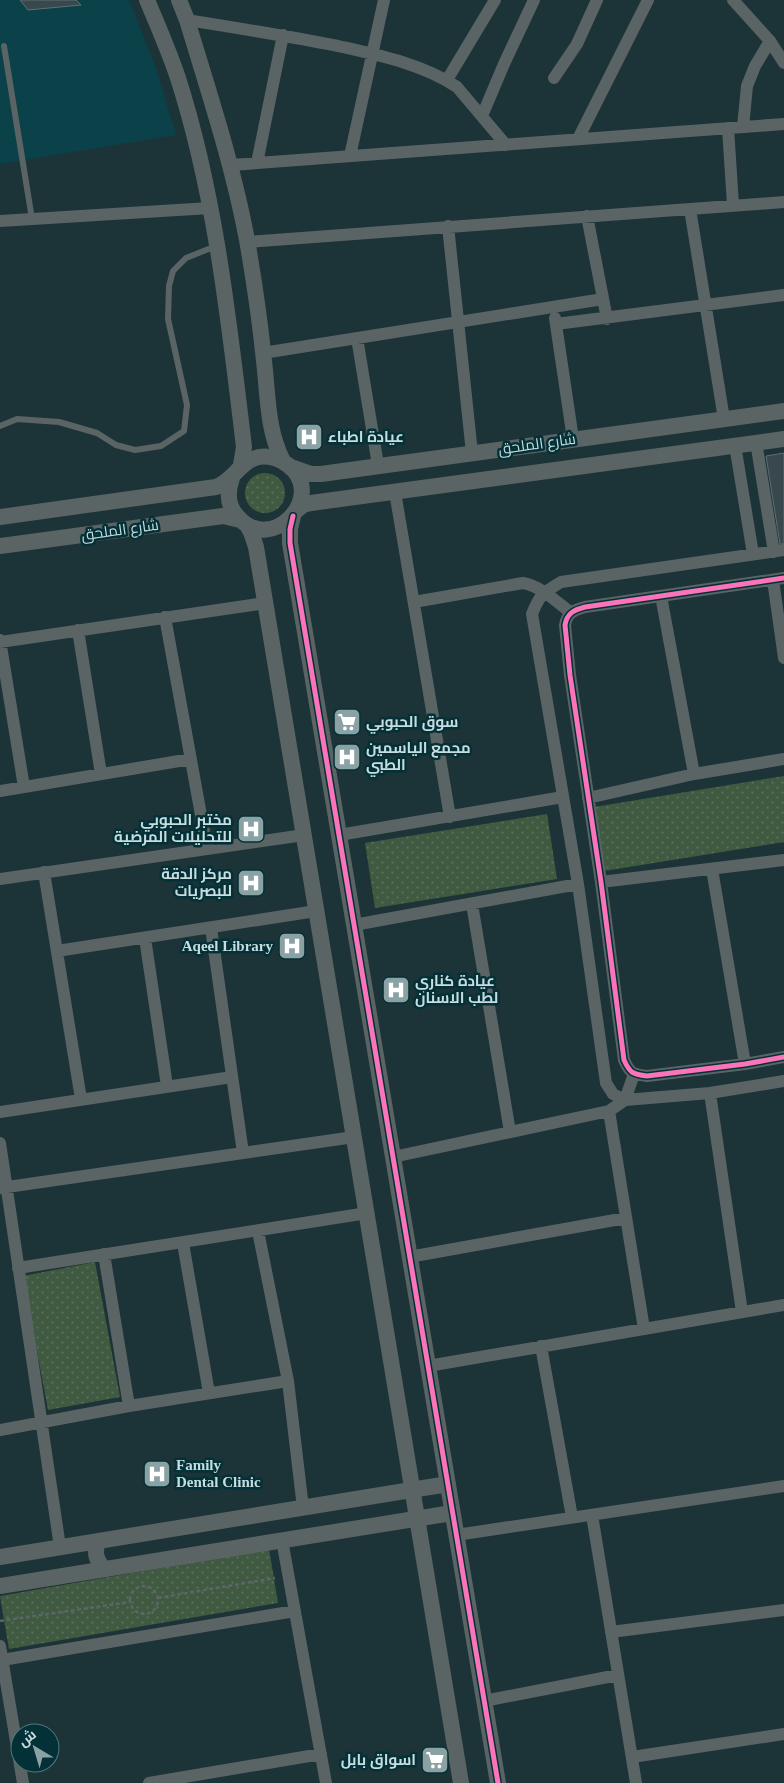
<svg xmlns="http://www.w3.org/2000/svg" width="784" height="1783" font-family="'Times New Roman',Cairo,serif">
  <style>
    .built { fill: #0b4148 }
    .grass { fill: url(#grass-dots) }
    .building { fill: #38484d; stroke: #5e6f75 }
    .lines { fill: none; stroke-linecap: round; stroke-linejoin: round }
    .path { stroke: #5b6667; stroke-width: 2.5; stroke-dasharray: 4 2.5; stroke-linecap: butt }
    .service { stroke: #5b6464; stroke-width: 6 }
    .minor { stroke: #5b6464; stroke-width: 12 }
    .tertiary { stroke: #5b6464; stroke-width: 16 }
    .cycleway-casing { stroke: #043137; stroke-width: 8 }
    .cycleway { stroke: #fb73b8; stroke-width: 5 }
    .labels { text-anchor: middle; stroke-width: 5; stroke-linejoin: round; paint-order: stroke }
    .poi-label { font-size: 15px; font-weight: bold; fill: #c7dde0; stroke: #043137; text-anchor: start }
    .street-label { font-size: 15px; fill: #c7dde0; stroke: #043137 }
  </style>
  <defs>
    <pattern id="grass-dots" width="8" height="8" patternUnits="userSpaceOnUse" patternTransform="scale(1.25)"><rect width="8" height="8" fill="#3f5a41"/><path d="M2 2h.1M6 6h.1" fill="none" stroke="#59715c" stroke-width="1.8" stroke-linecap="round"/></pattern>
  </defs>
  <rect width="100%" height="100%" fill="#1c3437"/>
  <path class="built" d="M0,0H129L156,68L176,135L0,164Z"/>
  <path class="grass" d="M245 493a20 20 0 1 1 40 0a20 20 0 1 1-40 0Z
    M784,776V842L604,871L594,807Z
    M547,814L557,879L375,908L365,843Z
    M95,1262L120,1397L48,1410L23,1276Z
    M269,1549L278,1603L9,1649L0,1596Z"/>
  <path class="building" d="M20,0H76L81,5L28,10Z
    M784,453V544H780L766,456Z"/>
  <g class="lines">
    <path class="path" d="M130 1600a14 14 0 1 1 28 0a14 14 0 1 1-28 0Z
      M158,1598L275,1578
      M0,1621L130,1602"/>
    <path class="service" d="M4,46L32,219
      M0,426L17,419L59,422L97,433L116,445L135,450L161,446L184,431L187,405L168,319L169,286L173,271L186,258L216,246"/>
    <path class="minor" d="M733,0L770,41L784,63
      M187,20C237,28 288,36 338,46C378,55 423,64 457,87L506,145
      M554,78L577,44L597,0
      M447,80L495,0
      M482,116L504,64L534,0
      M743,127L747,86L755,66L770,41
      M728,128L733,205
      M578,139L648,0
      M350,156L384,0
      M257,163L283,35
      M231,165L784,124
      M690,209L724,419
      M587,216L607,319
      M0,221L210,208
      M448,226L472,453
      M248,242L784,202
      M555,318L573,439
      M556,324L784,295
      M357,338L378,465
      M263,353L603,299
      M756,442L774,552
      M735,445L753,554
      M395,492L450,817
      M784,578L585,607C574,610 567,613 565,625L570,675L601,882L624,1060C630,1073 632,1074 647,1076L745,1064L784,1057
      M773,580L784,658
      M661,596L694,774
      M414,602L523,583C541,586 557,602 571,613
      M165,617L207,848
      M78,630L101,774
      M0,640L24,787
      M0,642L265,603
      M0,791L191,759
      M588,798L694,774L784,759
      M339,835L563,797
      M712,869L745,1064
      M44,872L81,1099
      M0,879L304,835
      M601,882L784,860
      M472,904L510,1132
      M354,925L578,884
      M211,928L243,1153
      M145,938L167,1086
      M57,951L316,911
      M710,1093L742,1312
      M625,1100L613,1094L606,1083L578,884L532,614C540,594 543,593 561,582L784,550
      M625,1100L634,1074
      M609,1111L644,1329
      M0,1112L232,1077
      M0,1143L60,1547
      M393,1157L609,1111L625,1100L710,1093L784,1081
      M0,1188L354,1137
      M258,1231L288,1381L303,1508
      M183,1243L209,1393
      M104,1254L129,1406
      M409,1257L626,1218
      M18,1268L367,1213
      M541,1346L572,1517
      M428,1366L784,1305
      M0,1430L129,1406L288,1381
      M592,1515L636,1783
      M456,1535L784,1486
      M282,1540L326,1783
      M611,1632L784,1610
      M0,1646L23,1783
      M2,1660L295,1611
      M484,1701L618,1675
      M632,1757L784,1734
      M149,1783L321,1754"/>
    <path class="tertiary" d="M147,0C158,26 169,51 178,78C216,197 229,323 244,447L241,465
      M179,0L187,20C209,93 233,165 247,240C254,280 260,321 264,361C268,394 267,431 283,461
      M291,467L311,474H321L784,411
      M297,510L303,505L311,503L784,439
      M293,516L290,529V543L498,1783
      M0,517L216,487C234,480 240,461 259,457C270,455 280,459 288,465C328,495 272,556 238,517C227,506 227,492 232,478
      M247,525L251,532L256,547L461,1783
      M0,546L223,516L240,520
      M98,1541C94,1553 96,1560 104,1569
      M0,1557L448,1484
      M0,1586L452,1513"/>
    <g class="cycleway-casing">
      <path id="cycleway" d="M293,516L290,529V543L498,1783
        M784,578L585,607C574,610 567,613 565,625L570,675L601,882L624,1060C630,1073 632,1074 647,1076L745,1064L784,1057"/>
    </g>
    <use href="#cycleway" class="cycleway"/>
  </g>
  <defs>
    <g id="hospital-square" transform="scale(1.4375)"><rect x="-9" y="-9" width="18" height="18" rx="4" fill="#8ba2a5" stroke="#043137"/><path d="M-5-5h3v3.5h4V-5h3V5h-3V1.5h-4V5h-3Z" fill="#fff"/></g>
    <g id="supermarket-square" transform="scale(1.4375)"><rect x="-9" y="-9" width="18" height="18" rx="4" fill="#8ba2a5" stroke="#043137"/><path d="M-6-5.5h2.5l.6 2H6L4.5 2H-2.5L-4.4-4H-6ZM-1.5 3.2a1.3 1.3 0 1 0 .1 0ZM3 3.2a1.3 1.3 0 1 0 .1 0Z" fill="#fff"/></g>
  </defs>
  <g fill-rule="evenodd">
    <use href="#hospital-square" x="309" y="437"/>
    <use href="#supermarket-square" x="347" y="722"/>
    <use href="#hospital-square" x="347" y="757"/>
    <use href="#hospital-square" x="251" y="829"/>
    <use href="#hospital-square" x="251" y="883"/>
    <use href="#hospital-square" x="292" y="946"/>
    <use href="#hospital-square" x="396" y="990"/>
    <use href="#hospital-square" x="157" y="1474"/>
    <use href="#supermarket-square" x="435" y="1760"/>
  </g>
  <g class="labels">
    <g class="poi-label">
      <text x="328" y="442">عيادة اطباء</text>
      <text x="366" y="727">سوق الحبوبي</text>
      <text x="366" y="753">مجمع الياسمين<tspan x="366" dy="17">الطبي</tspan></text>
      <text x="232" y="825" text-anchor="end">مختبر الحبوبي<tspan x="232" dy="17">للتحليلات المرضية</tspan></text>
      <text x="232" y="879" text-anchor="end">مركز الدقة<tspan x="232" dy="17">للبصريات</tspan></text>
      <text x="273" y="951" text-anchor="end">Aqeel Library</text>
      <text x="415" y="986">عيادة كناري<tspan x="415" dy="17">لطب الاسنان</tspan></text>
      <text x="176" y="1470">Family<tspan x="176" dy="17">Dental Clinic</tspan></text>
      <text x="416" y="1765" text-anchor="end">اسواق بابل</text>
    </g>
    <g class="street-label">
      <text transform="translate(537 444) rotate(-8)" y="5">شارع الملحق</text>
      <text transform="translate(120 530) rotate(-8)" y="5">شارع الملحق</text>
    </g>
  </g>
  <g transform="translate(35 1748) rotate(322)"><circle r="24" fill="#043137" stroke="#52767b"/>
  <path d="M0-4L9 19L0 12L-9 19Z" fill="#8ba2a5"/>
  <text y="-8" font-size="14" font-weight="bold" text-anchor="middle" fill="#c7dde0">ش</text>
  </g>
</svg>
